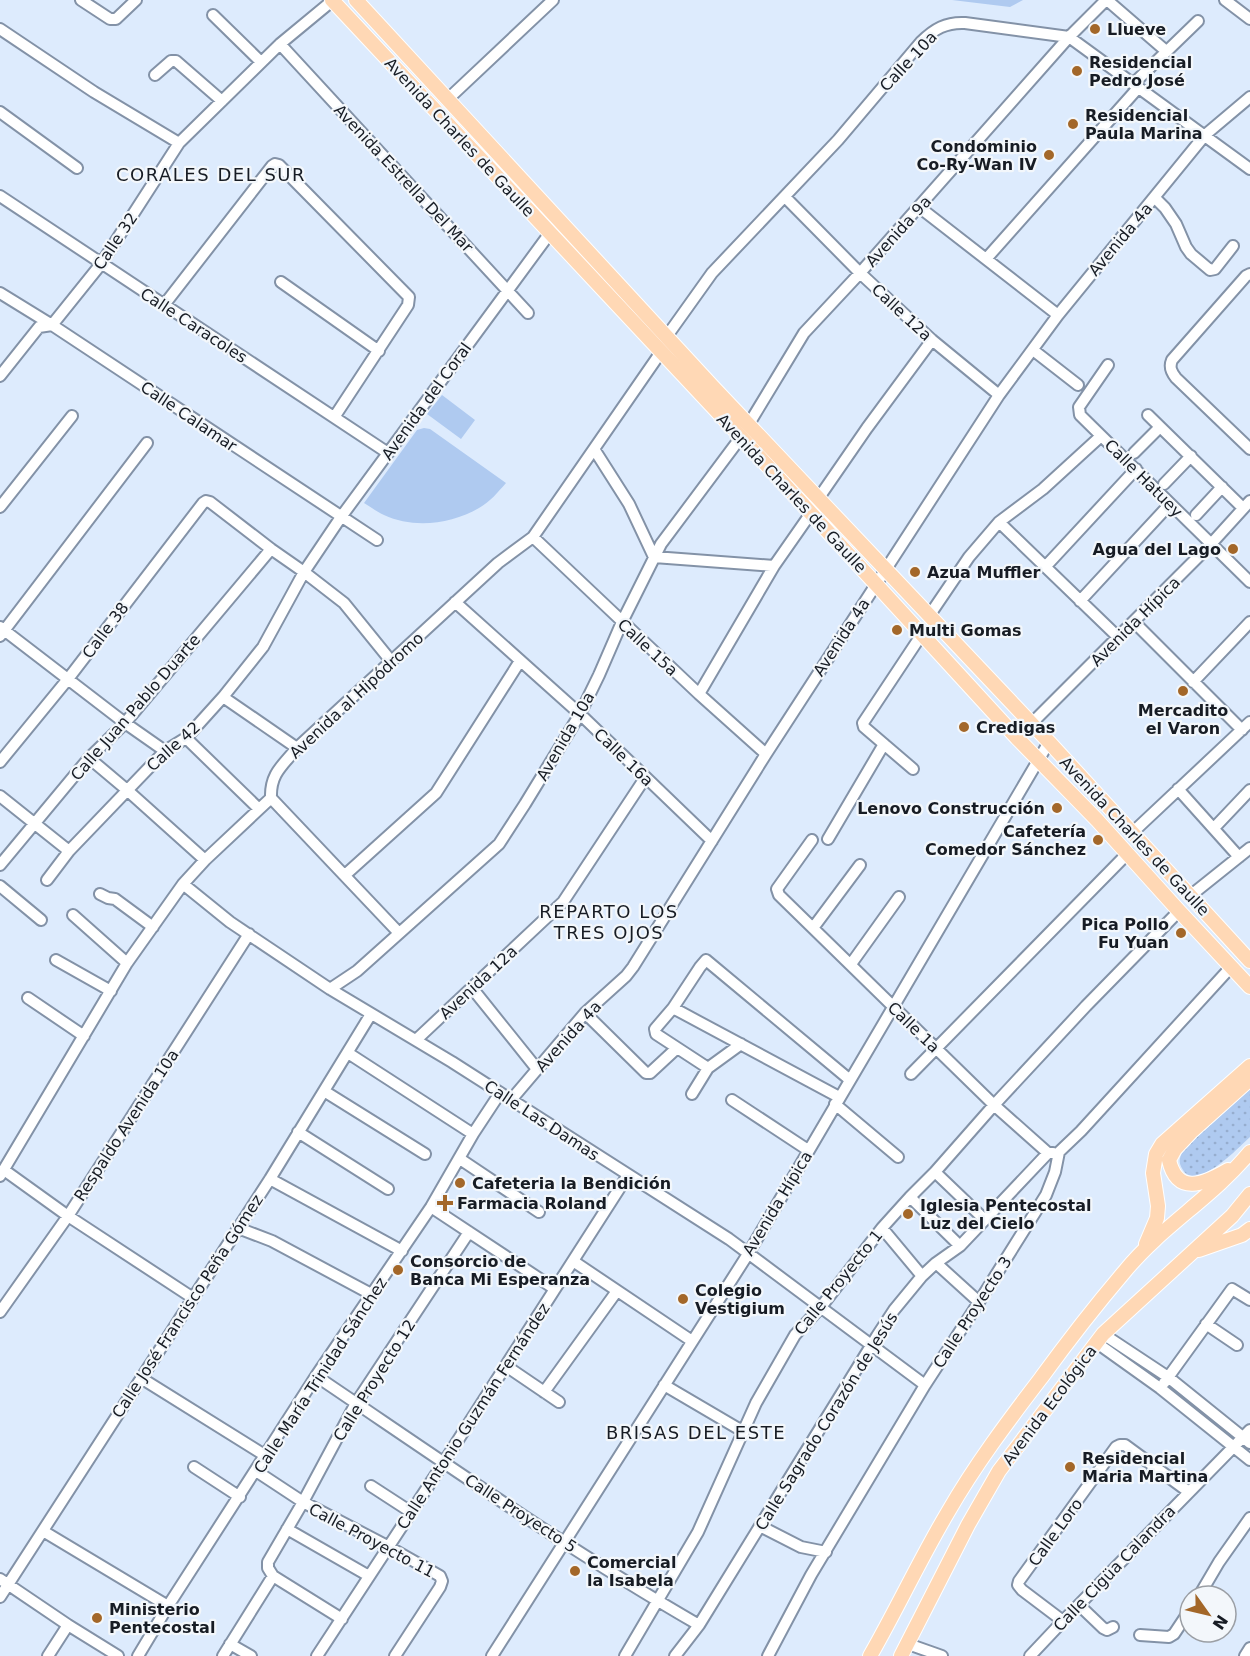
<svg xmlns="http://www.w3.org/2000/svg" width="1250" height="1656" font-family="'DejaVu Sans',sans-serif">
  <style>
    .grass { fill: url(#grass-dots) }
    .pitch { fill: #afcaf0 }
    .lines { fill: none; stroke-linecap: round; stroke-linejoin: round }
    .minor-casing { stroke: #8392a7; stroke-width: 14 }
    .major-casing { stroke: #fff; stroke-width: 16 }
    .minor { stroke: #fff; stroke-width: 10 }
    .major { stroke: #ffd8b5; stroke-width: 14 }
    .poi-dot { fill: #a36729; stroke: #f3f7fb; stroke-width: 2 }
    .labels { text-anchor: middle; stroke-width: 4.5; stroke-linejoin: round; paint-order: stroke }
    .poi-label { font-size: 16px; font-weight: bold; fill: #171c24; stroke: #f3f7fb; text-anchor: start }
    .street-label { font-size: 16px; fill: #171c24; stroke: #f3f7fb }
    .neighbourhood-label { font-size: 18px; letter-spacing: 1.5px; fill: #171c24; stroke: #f3f7fb }
  </style>
  <defs>
    <pattern id="grass-dots" width="8" height="8" patternUnits="userSpaceOnUse" patternTransform="scale(1.5)"><rect width="8" height="8" fill="#afcaf0"/><path d="M2 2h.1M6 6h.1" fill="none" stroke="#96adce" stroke-width="1.8" stroke-linecap="round"/></pattern>
  </defs>
  <rect width="100%" height="100%" fill="#ddebfd"/>
  <path class="grass" d="M1250,1089V1137C1239,1147 1197,1192 1183,1170C1177,1161 1180,1156 1185,1148Z"/>
  <path class="pitch" d="M952,0H1023L1010,7Z
    M442,395L475,420L461,439L427,414Z
    M424,428L430,429L506,483C498,492 490,502 479,508C451,524 414,529 384,515C377,512 371,507 364,503L417,430Z"/>
  <g class="lines">
    <g class="minor-casing">
      <path id="minor" d="M81,0L110,19H116L136,0
        M1107,0L1166,51
        M1225,0L1250,19
        M213,15L261,62
        M0,29L94,92L179,143
        M280,44L528,313
        M155,75L171,61H176L222,101
        M1133,84L1198,21
        M448,99L553,0
        M0,112L77,168
        M0,196L388,453
        M785,197L860,273L932,340L999,395
        M1155,198L1165,208L1176,224L1186,247L1191,254L1210,270L1215,269L1233,246
        M919,207L1058,315
        M986,259L1138,88
        M1250,274L1246,276L1172,360C1169,367 1171,372 1176,378L1250,449
        M281,282L379,351
        M0,293L52,325L377,540
        M164,305L272,166L275,164L279,165L409,297L408,305L335,416
        M667,336L712,273L838,140L921,42C934,29 946,22 965,23L1069,37L1250,169
        M1033,350L1078,385
        M1108,365L1079,407L1080,415L1250,582
        M0,376L39,327L52,325L101,264L179,143L280,44L332,1
        M1148,415L1243,508
        M594,449L629,504L654,557L774,566
        M1134,453L1160,427
        M1164,484L1191,456
        M818,499L867,428L932,340
        M0,507L72,416
        M1196,515L1222,487
        M999,522L1118,637
        M533,537L699,694L766,754
        M1046,566L1136,469
        M1080,601L1170,504
        M455,602L580,714L712,841
        M929,616L969,557L999,522L1043,489L1101,436
        M1134,622L1242,730
        M0,627L125,723L165,751
        M0,636L147,443
        M1193,682L1250,622
        M699,694L774,566L811,513
        M223,697L297,748
        M186,738L259,809
        M1017,738L1211,544L1250,501
        M89,758L127,790L205,860
        M0,762L68,679L203,503L206,501L210,502L271,549L304,572L344,603L391,661
        M913,769L864,727L863,723L922,634
        M1178,789L1239,857
        M0,796L69,851
        M271,798L399,933
        M1214,828L1250,790
        M1132,833L1250,722
        M828,839L884,744
        M812,840L777,889L779,895L994,1105L1048,1153H1053
        M0,865L89,758L125,723L271,549
        M345,875L436,793L520,661
        M47,880L69,851L165,751L186,738L223,697L263,647L304,572L341,517L550,233
        M183,884L230,922L330,989L452,1062L729,1239L925,1385
        M0,886L41,920
        M100,894L108,898L115,899L153,927
        M1190,896L1250,848
        M73,915L127,963
        M813,928L860,865
        M56,960L111,991
        M851,964L899,897
        M472,988L537,1069
        M330,989L357,971L499,844L525,804L580,714L599,675L622,622L661,544L741,437L804,333L860,273L1069,37L1106,0
        M28,998L84,1036
        M673,1008L839,1097
        M585,1013L646,1073H650L677,1048
        M416,1040L563,902L645,778
        M741,1044L708,1068L656,1034L655,1029L673,1008L700,967L706,960L850,1080
        M348,1053L473,1134
        M911,1074L1128,853
        M324,1091L425,1154
        M692,1094L708,1068
        M511,1100L585,1013L626,976L633,967L766,754L999,395L1058,315L1205,135L1250,97
        M732,1100L808,1150
        M835,1104L898,1157
        M298,1132L388,1189
        M460,1159L539,1212
        M4,1170L68,1216L193,1298
        M935,1172L984,1219
        M0,1176L127,963L183,884L205,860L271,798C270,774 282,766 297,748L498,563L533,537L661,352
        M270,1179L402,1251
        M910,1197L960,1246
        M431,1207L555,1289
        M238,1228L272,1241L371,1294
        M882,1228L922,1276
        M573,1261L692,1341
        M936,1263L979,1302
        M0,1312L68,1216L249,934
        M1206,1324L1237,1345
        M1103,1334L1168,1377L1250,1443
        M1097,1343L1160,1388L1250,1460
        M506,1366L559,1402
        M316,1376C442,1461 567,1549 699,1625
        M141,1378L266,1456
        M1164,1383L1232,1289L1250,1300
        M664,1385L744,1432
        M544,1392L617,1291
        M194,1467L240,1497
        M256,1471L303,1502L389,1547L440,1576L442,1581L440,1587L395,1656
        M371,1486L411,1512
        M760,1526L801,1547L826,1552
        M287,1529L369,1576
        M43,1531L168,1606
        M0,1579L68,1625L118,1656
        M1199,1596L1219,1562L1250,1518
        M0,1597L270,1179L371,1014
        M1079,1605L1103,1628L1107,1630L1113,1627
        M342,1619L273,1576L268,1568V1562L303,1502L356,1403L469,1232
        M1063,1621L1022,1590L1018,1585L1019,1581L1116,1447L1120,1445H1125L1189,1492
        M1140,1635L1169,1637L1174,1634L1190,1610
        M230,1644L251,1656
        M908,1644L942,1656
        M48,1656L68,1625
        M138,1656L168,1606L316,1376L431,1207L473,1134L500,1093
        M223,1656L273,1576
        M317,1656L444,1462L628,1175
        M492,1656L748,1254L1049,742
        M625,1656L698,1532L756,1403L795,1335L821,1307L882,1228L910,1197L935,1172L994,1105L1086,1006L1179,911
        M675,1656L699,1625L877,1336L894,1310L922,1276L936,1263L960,1246L1048,1153
        M768,1656L811,1575L925,1385L979,1302L1046,1195L1055,1172L1059,1152L1081,1131L1231,967
        M1030,1656L1063,1621L1250,1430
        M1245,1656L1250,1648"/>
    </g>
    <g class="major-casing">
      <path id="major" d="M332,0L741,437L1017,738L1097,820L1179,911L1250,987
        M356,0L713,387L1049,742L1250,961
        M1228,1170C1204,1184 1177,1196 1169,1160L1175,1149L1192,1131L1250,1079
        M1146,1244L1157,1218L1158,1206L1153,1173L1156,1154L1162,1144L1250,1066
        M1199,1250L1242,1235L1250,1229
        M870,1656C897,1609 920,1559 948,1512C975,1465 1008,1421 1041,1378C1068,1341 1096,1305 1125,1271C1162,1226 1213,1197 1250,1152
        M901,1656L968,1525L999,1471L1103,1334L1232,1216L1250,1194"/>
    </g>
    <use href="#minor" class="minor"/>
    <use href="#major" class="major"/>
  </g>
  <g class="poi-dot">
    <circle cx="1095" cy="29" r="6"/>
    <circle cx="1077" cy="71" r="6"/>
    <circle cx="1073" cy="124" r="6"/>
    <circle cx="1049" cy="155" r="6"/>
    <circle cx="1233" cy="549" r="6"/>
    <circle cx="915" cy="572" r="6"/>
    <circle cx="897" cy="630" r="6"/>
    <circle cx="1183" cy="691" r="6"/>
    <circle cx="964" cy="727" r="6"/>
    <circle cx="1057" cy="808" r="6"/>
    <circle cx="1098" cy="840" r="6"/>
    <circle cx="1181" cy="933" r="6"/>
    <circle cx="460" cy="1183" r="6"/>
    <path d="M442 1194h6v6h6v6h-6v6h-6v-6h-6v-6h6z"/>
    <circle cx="908" cy="1214" r="6"/>
    <circle cx="398" cy="1270" r="6"/>
    <circle cx="683" cy="1299" r="6"/>
    <circle cx="1070" cy="1467" r="6"/>
    <circle cx="575" cy="1571" r="6"/>
    <circle cx="97" cy="1618" r="6"/>
  </g>
  <g class="labels">
    <g class="poi-label">
      <text x="1107" y="35">Llueve</text>
      <text x="1089" y="68">Residencial<tspan x="1089" dy="18">Pedro José</tspan></text>
      <text x="1085" y="121">Residencial<tspan x="1085" dy="18">Paula Marina</tspan></text>
      <text x="1037" y="152" text-anchor="end">Condominio<tspan x="1037" dy="18">Co-Ry-Wan IV</tspan></text>
      <text x="1221" y="555" text-anchor="end">Agua del Lago</text>
      <text x="927" y="578">Azua Muffler</text>
      <text x="909" y="636">Multi Gomas</text>
      <text x="1183" y="716" text-anchor="middle">Mercadito<tspan x="1183" dy="18">el Varon</tspan></text>
      <text x="976" y="733">Credigas</text>
      <text x="1045" y="814" text-anchor="end">Lenovo Construcción</text>
      <text x="1086" y="837" text-anchor="end">Cafetería<tspan x="1086" dy="18">Comedor Sánchez</tspan></text>
      <text x="1169" y="930" text-anchor="end">Pica Pollo<tspan x="1169" dy="18">Fu Yuan</tspan></text>
      <text x="472" y="1189">Cafeteria la Bendición</text>
      <text x="457" y="1209">Farmacia Roland</text>
      <text x="920" y="1211">Iglesia Pentecostal<tspan x="920" dy="18">Luz del Cielo</tspan></text>
      <text x="410" y="1267">Consorcio de<tspan x="410" dy="18">Banca Mi Esperanza</tspan></text>
      <text x="695" y="1296">Colegio<tspan x="695" dy="18">Vestigium</tspan></text>
      <text x="1082" y="1464">Residencial<tspan x="1082" dy="18">Maria Martina</tspan></text>
      <text x="587" y="1568">Comercial<tspan x="587" dy="18">la Isabela</tspan></text>
      <text x="109" y="1615">Ministerio<tspan x="109" dy="18">Pentecostal</tspan></text>
    </g>
    <g class="street-label">
      <text transform="translate(908 61) rotate(-47)" y="6">Calle 10a</text>
      <text transform="translate(460 137) rotate(47)" y="6">Avenida Charles de Gaulle</text>
      <text transform="translate(404 178) rotate(47)" y="6">Avenida Estrella Del Mar</text>
      <text transform="translate(898 231) rotate(-48)" y="6">Avenida 9a</text>
      <text transform="translate(1120 239) rotate(-50)" y="6">Avenida 4a</text>
      <text transform="translate(115 241) rotate(-56)" y="6">Calle 32</text>
      <text transform="translate(902 312) rotate(43)" y="6">Calle 12a</text>
      <text transform="translate(194 325) rotate(33)" y="6">Calle Caracoles</text>
      <text transform="translate(426 401) rotate(-54)" y="6">Avenida del Coral</text>
      <text transform="translate(189 416) rotate(34)" y="6">Calle Calamar</text>
      <text transform="translate(1144 478) rotate(45)" y="6">Calle Hatuey</text>
      <text transform="translate(792 493) rotate(47)" y="6">Avenida Charles de Gaulle</text>
      <text transform="translate(1135 621) rotate(-45)" y="6">Avenida Hípica</text>
      <text transform="translate(105 630) rotate(-53)" y="6">Calle 38</text>
      <text transform="translate(841 637) rotate(-57)" y="6">Avenida 4a</text>
      <text transform="translate(648 647) rotate(43)" y="6">Calle 15a</text>
      <text transform="translate(356 695) rotate(-43)" y="6">Avenida al Hipódromo</text>
      <text transform="translate(135 707) rotate(-49)" y="6">Calle Juan Pablo Duarte</text>
      <text transform="translate(565 736) rotate(-60)" y="6">Avenida 10a</text>
      <text transform="translate(173 746) rotate(-42)" y="6">Calle 42</text>
      <text transform="translate(624 757) rotate(44)" y="6">Calle 16a</text>
      <text transform="translate(1135 836) rotate(47)" y="6">Avenida Charles de Gaulle</text>
      <text transform="translate(478 982) rotate(-43)" y="6">Avenida 12a</text>
      <text transform="translate(914 1027) rotate(44)" y="6">Calle 1a</text>
      <text transform="translate(568 1036) rotate(-48)" y="6">Avenida 4a</text>
      <text transform="translate(542 1120) rotate(33)" y="6">Calle Las Damas</text>
      <text transform="translate(126 1125) rotate(-57)" y="6">Respaldo Avenida 10a</text>
      <text transform="translate(777 1203) rotate(-59)" y="6">Avenida Hípica</text>
      <text transform="translate(838 1282) rotate(-51)" y="6">Calle Proyecto 1</text>
      <text transform="translate(187 1306) rotate(-57)" y="6">Calle José Francisco Peña Gómez</text>
      <text transform="translate(972 1312) rotate(-57)" y="6">Calle Proyecto 3</text>
      <text transform="translate(320 1375) rotate(-57)" y="6">Calle María Trinidad Sánchez</text>
      <text transform="translate(374 1380) rotate(-58)" y="6">Calle Proyecto 12</text>
      <text transform="translate(1049 1405) rotate(-53)" y="6">Avenida Ecológica</text>
      <text transform="translate(473 1416) rotate(-57)" y="6">Calle Antonio Guzmán Fernández</text>
      <text transform="translate(826 1421) rotate(-58)" y="6">Calle Sagrado Corazón de Jesús</text>
      <text transform="translate(521 1513) rotate(33)" y="6">Calle Proyecto 5</text>
      <text transform="translate(1055 1532) rotate(-54)" y="6">Calle Loro</text>
      <text transform="translate(372 1540) rotate(28)" y="6">Calle Proyecto 11</text>
      <text transform="translate(1114 1568) rotate(-46)" y="6">Calle Cigüa Calandra</text>
    </g>
    <g class="neighbourhood-label">
      <text x="211" y="181">CORALES DEL SUR</text>
      <text x="609" y="918">REPARTO LOS<tspan x="609" dy="21">TRES OJOS</tspan></text>
      <text x="696" y="1439">BRISAS DEL ESTE</text>
    </g>
  </g>
  <g transform="translate(1208 1614) rotate(124)"><circle r="28" fill="#f3f7fb" stroke="#9b9fa5" stroke-width="1.5"/>
  <path d="M0-4.5L10 22L0 15L-10 22Z" fill="#a36729"/>
  <text y="-9" font-size="16" font-weight="bold" text-anchor="middle" fill="#171c24">N</text>
  </g>
</svg>
